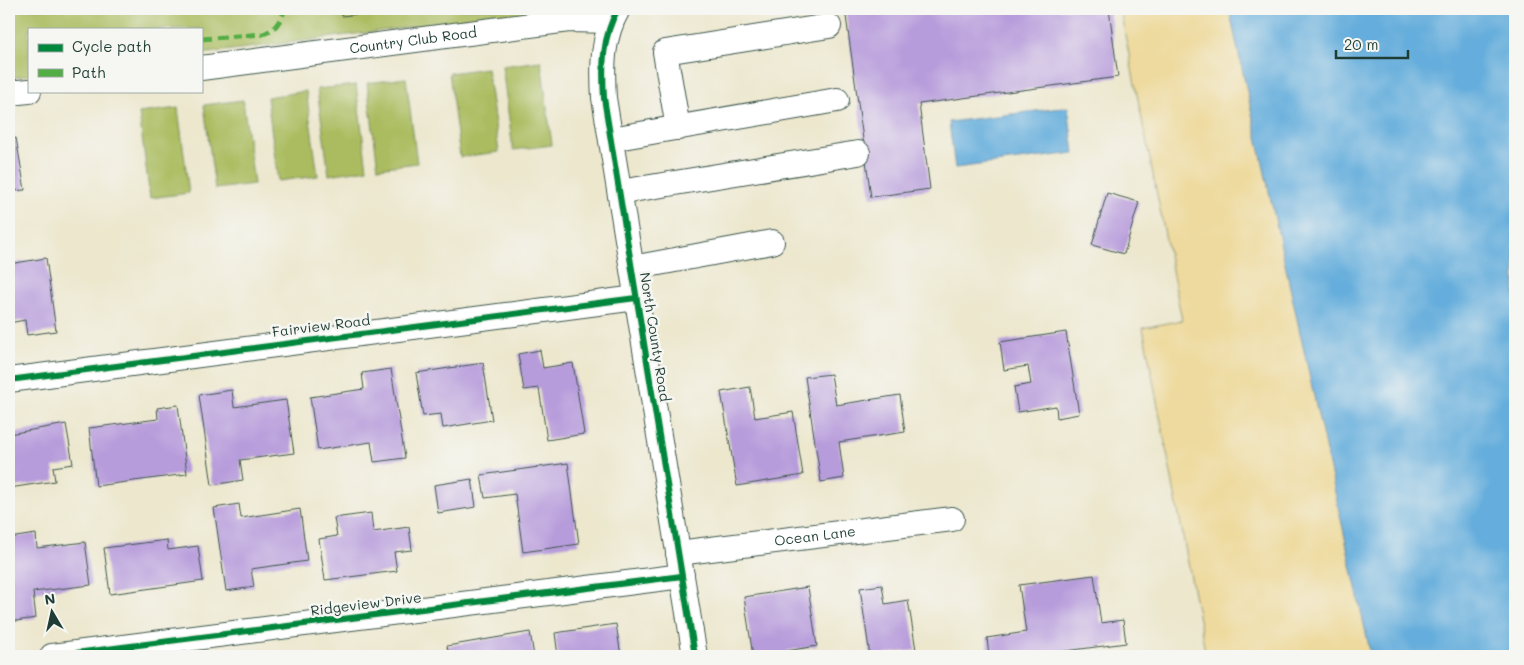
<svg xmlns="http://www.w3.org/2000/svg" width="1524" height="665" font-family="Mali,sans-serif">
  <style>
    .green { fill: #aabc5f; stroke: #647c4a }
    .sand { fill: #eeda9e; stroke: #868c69 }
    .water { fill: #65addc; stroke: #427588 }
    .building { fill: #b79cdb }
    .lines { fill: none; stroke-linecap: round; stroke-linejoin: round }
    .minor-casing { stroke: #3e564b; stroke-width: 26 }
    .minor { stroke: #fff; stroke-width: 24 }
    .quiet { stroke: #52ad45; stroke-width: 5; stroke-dasharray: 10 5; stroke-linecap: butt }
    .cycleway-casing { stroke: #f6f6f2; stroke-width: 9 }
    .cycleway { stroke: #00873e; stroke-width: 6 }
    .labels { text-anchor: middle; stroke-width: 5; stroke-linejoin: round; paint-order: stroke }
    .street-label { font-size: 14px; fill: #1f3d34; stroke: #f6f6f2 }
  </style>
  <rect width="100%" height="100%" fill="#f6f6f2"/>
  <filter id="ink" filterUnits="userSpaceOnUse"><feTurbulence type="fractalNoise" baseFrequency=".02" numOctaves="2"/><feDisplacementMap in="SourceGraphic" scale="10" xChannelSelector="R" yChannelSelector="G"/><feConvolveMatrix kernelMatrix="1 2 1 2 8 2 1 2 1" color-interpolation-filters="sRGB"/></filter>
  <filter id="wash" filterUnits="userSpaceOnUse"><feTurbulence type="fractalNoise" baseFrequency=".0096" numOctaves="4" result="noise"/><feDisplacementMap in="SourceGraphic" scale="20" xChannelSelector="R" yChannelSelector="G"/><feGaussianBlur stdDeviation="1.12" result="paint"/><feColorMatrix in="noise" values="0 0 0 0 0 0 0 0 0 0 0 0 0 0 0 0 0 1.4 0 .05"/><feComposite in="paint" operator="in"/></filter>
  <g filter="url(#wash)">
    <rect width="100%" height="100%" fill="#ece7cd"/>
    <path class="green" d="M9,9H543L511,17L419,26L201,54V29H29V75L9,78Z
      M541,61L552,145L513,150L502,66Z
      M487,68L499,152L460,157L449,73Z
      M406,78L417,163L378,168L367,83Z
      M356,85L367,169L329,175L317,89Z
      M306,91L318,176L278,181L267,97Z
      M243,100L254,184L215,189L204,105Z
      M178,108L189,193L150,198L139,113Z"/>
    <path class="sand" d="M1120,9H1229L1371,656H1206L1143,328L1182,320Z"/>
    <path class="water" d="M1229,9H1515V656H1371Z
      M1068,107L1074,153L955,168L949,122Z"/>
    <g id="blocks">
      <path class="building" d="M341,9H390V10L342,16Z
        M845,9H1109L1118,77L919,104L930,189L871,197Z
        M16,138L25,190L9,191V140Z
        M1107,193L1139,202L1124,254L1092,245Z
        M46,258L56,331L27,335L25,320L9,323V264Z
        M1066,332L1079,414L1057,418L1056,406L1018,412L1014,387L1031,384L1028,366L1004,370L1000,342Z
        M540,350L543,368L573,363L584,434L547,440L539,388L524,390L518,354Z
        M483,363L492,420L443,428L441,414L423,416L416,373Z
        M391,369L405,458L374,462L371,442L318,450L310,397L364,389L362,373Z
        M831,374L836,405L900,395L905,432L839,442L844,478L821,482L805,377Z
        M750,387L755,418L793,412L803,475L737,486L721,392Z
        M232,390L234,407L286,400L294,453L240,460L243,480L212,485L199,395Z
        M178,405L187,474L96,486L89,428L158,419L157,408Z
        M66,424L73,464L53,467L55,481L9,488V434Z
        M568,463L579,544L523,552L515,494L485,498L481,475Z
        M472,479L476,507L438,513L434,485Z
        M239,504L241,518L300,509L307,561L251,569L254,587L226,591L214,508Z
        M371,513L373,532L409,527L412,550L394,552L397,571L325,580L319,539L337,536L334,518Z
        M36,534L37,548L85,542L91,585L33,592L36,618L9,622V538Z
        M167,540L168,550L198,546L203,581L110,594L104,548Z
        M1094,575L1101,623L1123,620L1126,643L1028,656H989L987,638L1026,632L1019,585Z
        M882,585L885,604L908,600L916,650L870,656L860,588Z
        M808,587L817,646L786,651L787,656H753L744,597Z
        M616,624L621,656H558L555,633Z
        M530,632L534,656H449L447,646Z
        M375,651V656H351V655Z"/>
    </g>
  </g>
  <g filter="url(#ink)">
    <use href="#blocks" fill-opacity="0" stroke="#3e564b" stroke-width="1"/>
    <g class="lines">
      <g class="minor-casing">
        <g id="minor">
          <path d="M618,9C602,37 602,66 604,98L695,656"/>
          <path id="s1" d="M201,68L569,20L611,21"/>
          <path d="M9,93L29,91"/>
          <path d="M678,128L665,52L829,26"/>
          <path d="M611,139L837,100"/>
          <path d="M620,192L858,153"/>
          <path d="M632,268L772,242"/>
          <path d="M9,380L636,298"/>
          <path id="s2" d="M678,553L952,519"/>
          <path d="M52,656L682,576"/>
        </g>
      </g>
      <use href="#minor" class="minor"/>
      <path class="quiet" d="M201,39L263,34C276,29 280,22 285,9"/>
      <g class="cycleway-casing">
        <path id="cycleway" d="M618,9C602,37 602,66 604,98L695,656
          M9,380L636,298
          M52,656L682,576"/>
      </g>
      <use href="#cycleway" class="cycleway"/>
    </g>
  </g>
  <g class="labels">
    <g class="street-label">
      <text dy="5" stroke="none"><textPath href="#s1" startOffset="214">Country Club Road</textPath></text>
      <text transform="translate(321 326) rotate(-7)" y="5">Fairview Road</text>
      <text transform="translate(655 337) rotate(81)" y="5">North County Road</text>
      <text dy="5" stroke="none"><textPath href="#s2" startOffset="138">Ocean Lane</textPath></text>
      <text transform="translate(366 604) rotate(-7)" y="5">Ridgeview Drive</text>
    </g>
  </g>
  <rect width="1524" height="665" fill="none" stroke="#f6f6f2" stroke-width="30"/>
  <rect x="28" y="28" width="175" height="65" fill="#f6f6f2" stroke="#a0aca6"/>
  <rect x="38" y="44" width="25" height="8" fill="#00873e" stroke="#a0aca6"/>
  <text x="72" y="52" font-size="15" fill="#1f3d34">Cycle path</text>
  <rect x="38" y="69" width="25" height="8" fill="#52ad45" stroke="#a0aca6"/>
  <text x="72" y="78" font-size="15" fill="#1f3d34">Path</text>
  <g transform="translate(52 612) rotate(351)" stroke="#f6f6f2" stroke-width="4" paint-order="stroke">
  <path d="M0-4L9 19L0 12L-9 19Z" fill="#1f3d34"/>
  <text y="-8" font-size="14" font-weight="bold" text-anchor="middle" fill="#1f3d34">N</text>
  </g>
  <path d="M1336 50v8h72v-8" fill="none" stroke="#1f3d34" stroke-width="2.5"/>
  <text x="1344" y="50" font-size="15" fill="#1f3d34" stroke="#f6f6f2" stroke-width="4" paint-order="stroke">20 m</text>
</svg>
